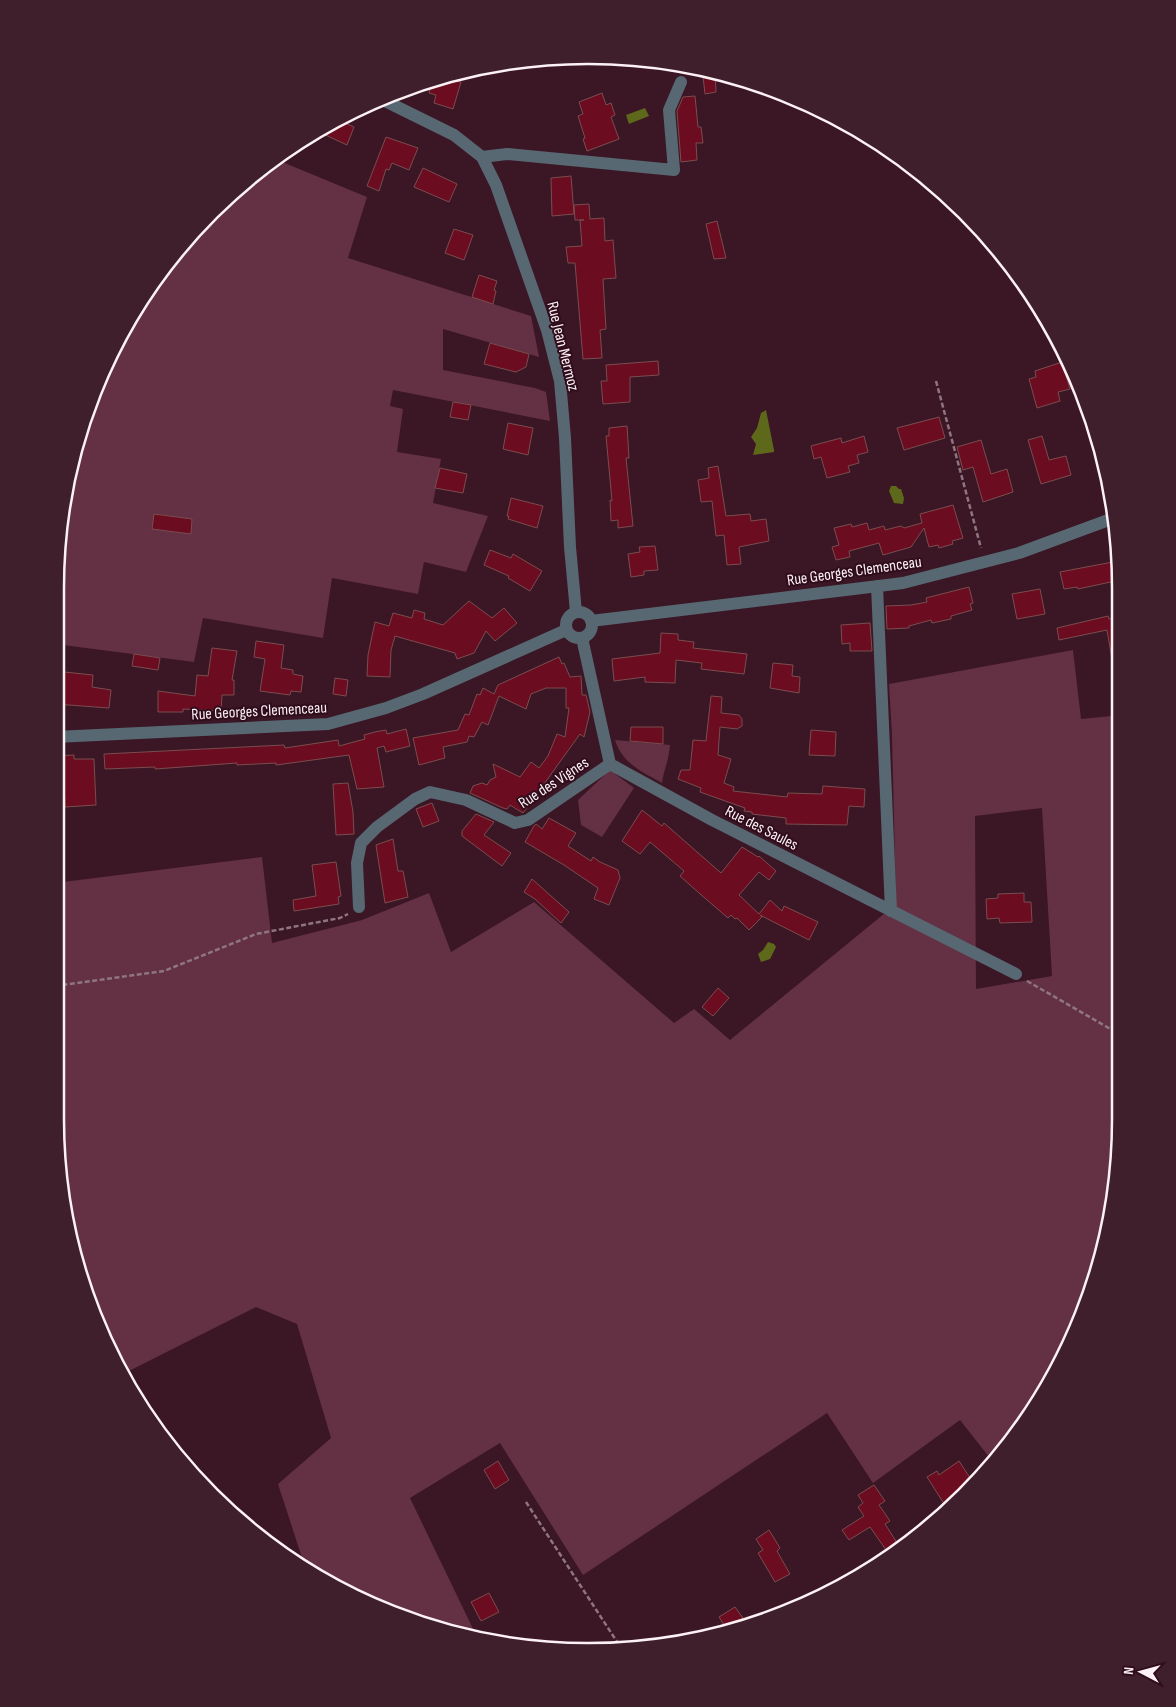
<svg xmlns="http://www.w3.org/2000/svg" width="1176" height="1707" font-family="'Sofia Sans Condensed',sans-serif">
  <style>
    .green { fill: #633044; fill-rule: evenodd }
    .water { fill: #5e681a }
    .building { fill: #6b0c20; stroke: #7a4d4f }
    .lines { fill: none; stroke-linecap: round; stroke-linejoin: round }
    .path { stroke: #8f757f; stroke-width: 2.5; stroke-dasharray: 5 2.5; stroke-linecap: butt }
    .minor { stroke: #576873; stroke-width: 12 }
    .labels { text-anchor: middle; stroke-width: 4; stroke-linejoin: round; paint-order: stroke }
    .street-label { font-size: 16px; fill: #fcf1f4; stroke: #300d1c }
    .rim { fill: none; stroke: #fcf1f4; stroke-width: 2.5 }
  </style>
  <rect width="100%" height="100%" fill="#3b1625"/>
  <path class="green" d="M275,159L367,197L348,258L531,316L539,357L443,329V370L535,388L546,392L550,421L393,390L390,406L403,409L397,452L441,459L433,503L488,516L466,572L424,562L418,594L332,578L323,638L203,618L194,662L55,644V588L65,484L110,352L165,264L211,211Z
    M1073,650L1081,719L1121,715V1119L1111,1223L1080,1323L1031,1415L993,1462L960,1420L873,1483L827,1413L583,1575L500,1443L410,1498L476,1635L475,1636L384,1611L321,1580L306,1570L278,1484L331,1438L297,1324L256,1307L123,1374L96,1323L73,1257L55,1119V883L262,857L272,943L362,920L429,893L451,952L534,902L674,1023L694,1009L730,1040L896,904L892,734L889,684ZM1042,808L1052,976L976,989L975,816Z
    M615,740L670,745C669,760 664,769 662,783C641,771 623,764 615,740Z
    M610,770L634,788L602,837L581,825L578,800Z"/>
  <path class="water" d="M645,108L649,116L629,124L626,115Z
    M766,410L774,450V452L753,455L756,444L751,437L757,428L761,413Z
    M891,486H896L899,489H901L904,498L903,504L894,503L889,491Z
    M768,942L774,944L776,947L770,959L761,962L758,954L763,950Z"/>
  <path class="building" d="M702,68L715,72L716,92L705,94Z
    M444,77L461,82L453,109L434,103L436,95L429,93L433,81Z
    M602,93L606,105L611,103L615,115L611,117L619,139L587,151L583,139L585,138L578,116L583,114L579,102Z
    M695,96L698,127H701L703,143H696L697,160L681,162L677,111L683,97Z
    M338,120L354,127L347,145L317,131Z
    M386,137L418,148L409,170L392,163L389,170L386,169L379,191L367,186Z
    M423,168L457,184L449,202L414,187Z
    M571,176L574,214L552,216L551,178Z
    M589,204L590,219L604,218L605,241L613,240L616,278L603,279L606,329L600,330L602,358L583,359L575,263H568L566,247L582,246L580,220H584H575L574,205Z
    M717,221L726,258L714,259L706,224Z
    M454,229L473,235L464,260L445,253Z
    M479,275L497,281L494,290L496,291L493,304L472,297Z
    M490,343L529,354L526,367L516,372L484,364Z
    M658,361L659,375L630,377V402L603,404L601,381H607L606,365Z
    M1062,362L1070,389L1058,392L1060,401L1037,408L1029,379L1036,377L1035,371Z
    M453,402L471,405L468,420L450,417Z
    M939,417L945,438L904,450L897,428Z
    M508,423L533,428L528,455L503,449Z
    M627,426L629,458H626L633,526L618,528V520L611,521L610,500L612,501L606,436H609V428Z
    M864,436L868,452L857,455L859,463L848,466L850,472L827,478L821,457L814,459L811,446L841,438L842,443Z
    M1042,436L1049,460L1066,456L1071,475L1041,484L1028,440Z
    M981,440L991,474L1007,469L1013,492L983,502L973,467L963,470L957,447Z
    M718,466L726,516L750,514L751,521L766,519L769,541L739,547L741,564L727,565L724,535L716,536L712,501L701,502L698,480L709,478L708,468Z
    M440,468L467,474L463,493L435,488Z
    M511,498L543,506L537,528L508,519L509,516H507Z
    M953,505L963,538L952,541L953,544L939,548L938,545L929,547L924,528L911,547L883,555L879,543L849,551L850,557L836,560L832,547L839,545L834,528L851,524L852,527L867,523L869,530L884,526L885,530L901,526L904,528L922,523L920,514Z
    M154,514L192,519L191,534L152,529Z
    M655,546L658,570L644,571V575L631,577L628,554L640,552L639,547Z
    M490,550L511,558L513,554L542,571L530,591L508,578L509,576L484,565Z
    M1118,561L1120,580L1078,589L1077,587L1064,589L1060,572Z
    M969,587L973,603L970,604L972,610L951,616V619L932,623L931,620L909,626V628L887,629L886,606L911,605L927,602L926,598Z
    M1040,589L1045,614L1017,619L1012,594Z
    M469,601L492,618L504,608L517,623L495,641L486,631L474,653L457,659L455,653L395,636L391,650L390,677L367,676L368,655L375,622L389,626L393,613L412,618L414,610L425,613L424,619L443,625Z
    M1108,616L1109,619L1121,617V671H1114L1107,630L1059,640L1057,628Z
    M870,623L872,651H850V643L842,644L841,625Z
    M661,633L678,634V640L694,642L693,648L747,654L744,674L701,669L702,663L676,660L675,683L645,682V677L614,681L612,659L660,653Z
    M256,641L284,645L281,668L293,670V674L303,676L301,692L291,691L290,695L260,691L265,659L254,657Z
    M212,648L237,651L232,680H234V695H222L221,711L183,709V712H158V691L195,696L197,675L208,676Z
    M134,654L160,658L158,670L132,666Z
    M559,657L562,664L564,663L570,677L581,676L582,695H586L590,712L584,737L580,734L523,813L510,805L507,809L503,808L470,793L473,786L482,783L487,785L490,780L496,777L493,764L520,777L531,762L539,768L548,756L557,734L565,737L569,708H566V688H546L531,694L526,709L499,696L488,725L482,722L474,737L469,736L467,742L443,747L445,758L419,765L413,738L458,730L465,714L469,715L477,694L480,695L483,688L494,694L498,685Z
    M773,663L793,665L792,676L800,677L799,693L770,688Z
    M55,671L93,675L92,687L111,690L109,708L55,704Z
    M335,678L348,680L346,696L333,694Z
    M711,696L722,697L721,713L739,715L742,719V726L737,729L720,727L718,755L731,759L724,783L734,787L733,791L787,797L788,793L822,794L823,786L865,789L864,807L849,806L847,825L786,824V818L752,814V812L744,811L745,808L700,792L701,788L678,779L681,770H690L693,740L706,741Z
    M631,727H663V744L630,741Z
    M406,729L410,746L386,752L384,746L377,748L384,787L357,789L349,755L276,765V763L237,765V763L155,769V767L105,769L104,754L284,745L285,748L338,740L339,746L365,739L364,735L375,732L386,730L387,734Z
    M811,730L836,732L835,756L809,755Z
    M74,755V759H94L96,805L65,807L64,777L55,778V756Z
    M348,783L353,812L354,834L336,835L333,784Z
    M432,803L439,821L423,827L416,809Z
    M642,810L662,826L664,823L721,873L742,847L758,857L759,856L776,871L769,880L759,872L739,895L759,914L770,900L782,911L784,906L818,922L809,940L760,915L762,917L749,930L737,918L735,919L731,915L728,918L699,893L680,876L684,871L650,842L640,854L622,841Z
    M476,814L494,822L484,835L511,853L502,866L462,836V831Z
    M549,818L576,833L568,846L591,861L593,857L600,862L618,870L620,878L609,905L594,899L598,888L564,865L525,842L534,826L536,824L542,829Z
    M393,839L398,871H403L408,897L385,903L376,845Z
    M336,862L341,896L338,897L339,904L294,911L293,900L316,896L312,865Z
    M532,879L569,912L561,923L535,899L524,892Z
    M1024,893V902H1031L1032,922L1000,923L999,918L987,919L986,899L998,898V894Z
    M718,988L729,998L713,1016L702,1007Z
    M498,1461L509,1480L495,1489L484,1470Z
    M959,1461L974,1484L971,1489L955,1499L957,1502L948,1510L927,1477L937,1471L939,1475Z
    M874,1485L885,1501L879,1505L890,1521L885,1524L901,1549L891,1557L870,1527L849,1540L842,1530L864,1516L858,1507L863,1503L858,1495Z
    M769,1530L780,1548L777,1551L790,1574L775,1582L758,1553L763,1550L756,1539Z
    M489,1593L499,1612L481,1621L471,1602Z
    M735,1607L743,1618L726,1628L719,1617Z"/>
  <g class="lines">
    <path class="path" d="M936,381L981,548
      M1027,981L1121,1035
      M55,986L164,971L256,934L340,918L348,914
      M526,1502L623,1651"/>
    <path class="minor" d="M379,98L454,135L482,157L496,185L547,330L560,381L565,438L570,547L576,612
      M482,157L507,154L674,170L669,110L681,82
      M877,586L891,911
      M566 625a13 13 0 1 1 26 0a13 13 0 1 1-26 0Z
      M591,621L903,583L1019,553L1114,518
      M582,638L610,764L712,820L1016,974
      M55,737L328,724L386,708L423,694L566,630
      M359,907L357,863L361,843L377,827L415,799L430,792L466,800L515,823L528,820L610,764"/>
  </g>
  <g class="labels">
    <g class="street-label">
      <text transform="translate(564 346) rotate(76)" y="6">Rue Jean Mermoz</text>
      <text transform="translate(854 570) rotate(-8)" y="6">Rue Georges Clemenceau</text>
      <text transform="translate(259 710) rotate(-3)" y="6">Rue Georges Clemenceau</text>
      <text transform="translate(553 782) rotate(-33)" y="6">Rue des Vignes</text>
      <text transform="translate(762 827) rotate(27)" y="6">Rue des Saules</text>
    </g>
  </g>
  <path d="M0 0H1176V1707H0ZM588 64H588A524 524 0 0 1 1112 588V1119A524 524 0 0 1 588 1643H588A524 524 0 0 1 64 1119V588A524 524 0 0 1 588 64Z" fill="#401f2d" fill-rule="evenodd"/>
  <path class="rim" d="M588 64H588A524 524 0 0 1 1112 588V1119A524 524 0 0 1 588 1643H588A524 524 0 0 1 64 1119V588A524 524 0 0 1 588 64Z"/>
  <g transform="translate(1141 1672) rotate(276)" stroke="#300d1c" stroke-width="4" paint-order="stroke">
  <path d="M0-4L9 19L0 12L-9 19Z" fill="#fcf1f4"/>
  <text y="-8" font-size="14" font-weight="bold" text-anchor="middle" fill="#fcf1f4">N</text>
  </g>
</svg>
